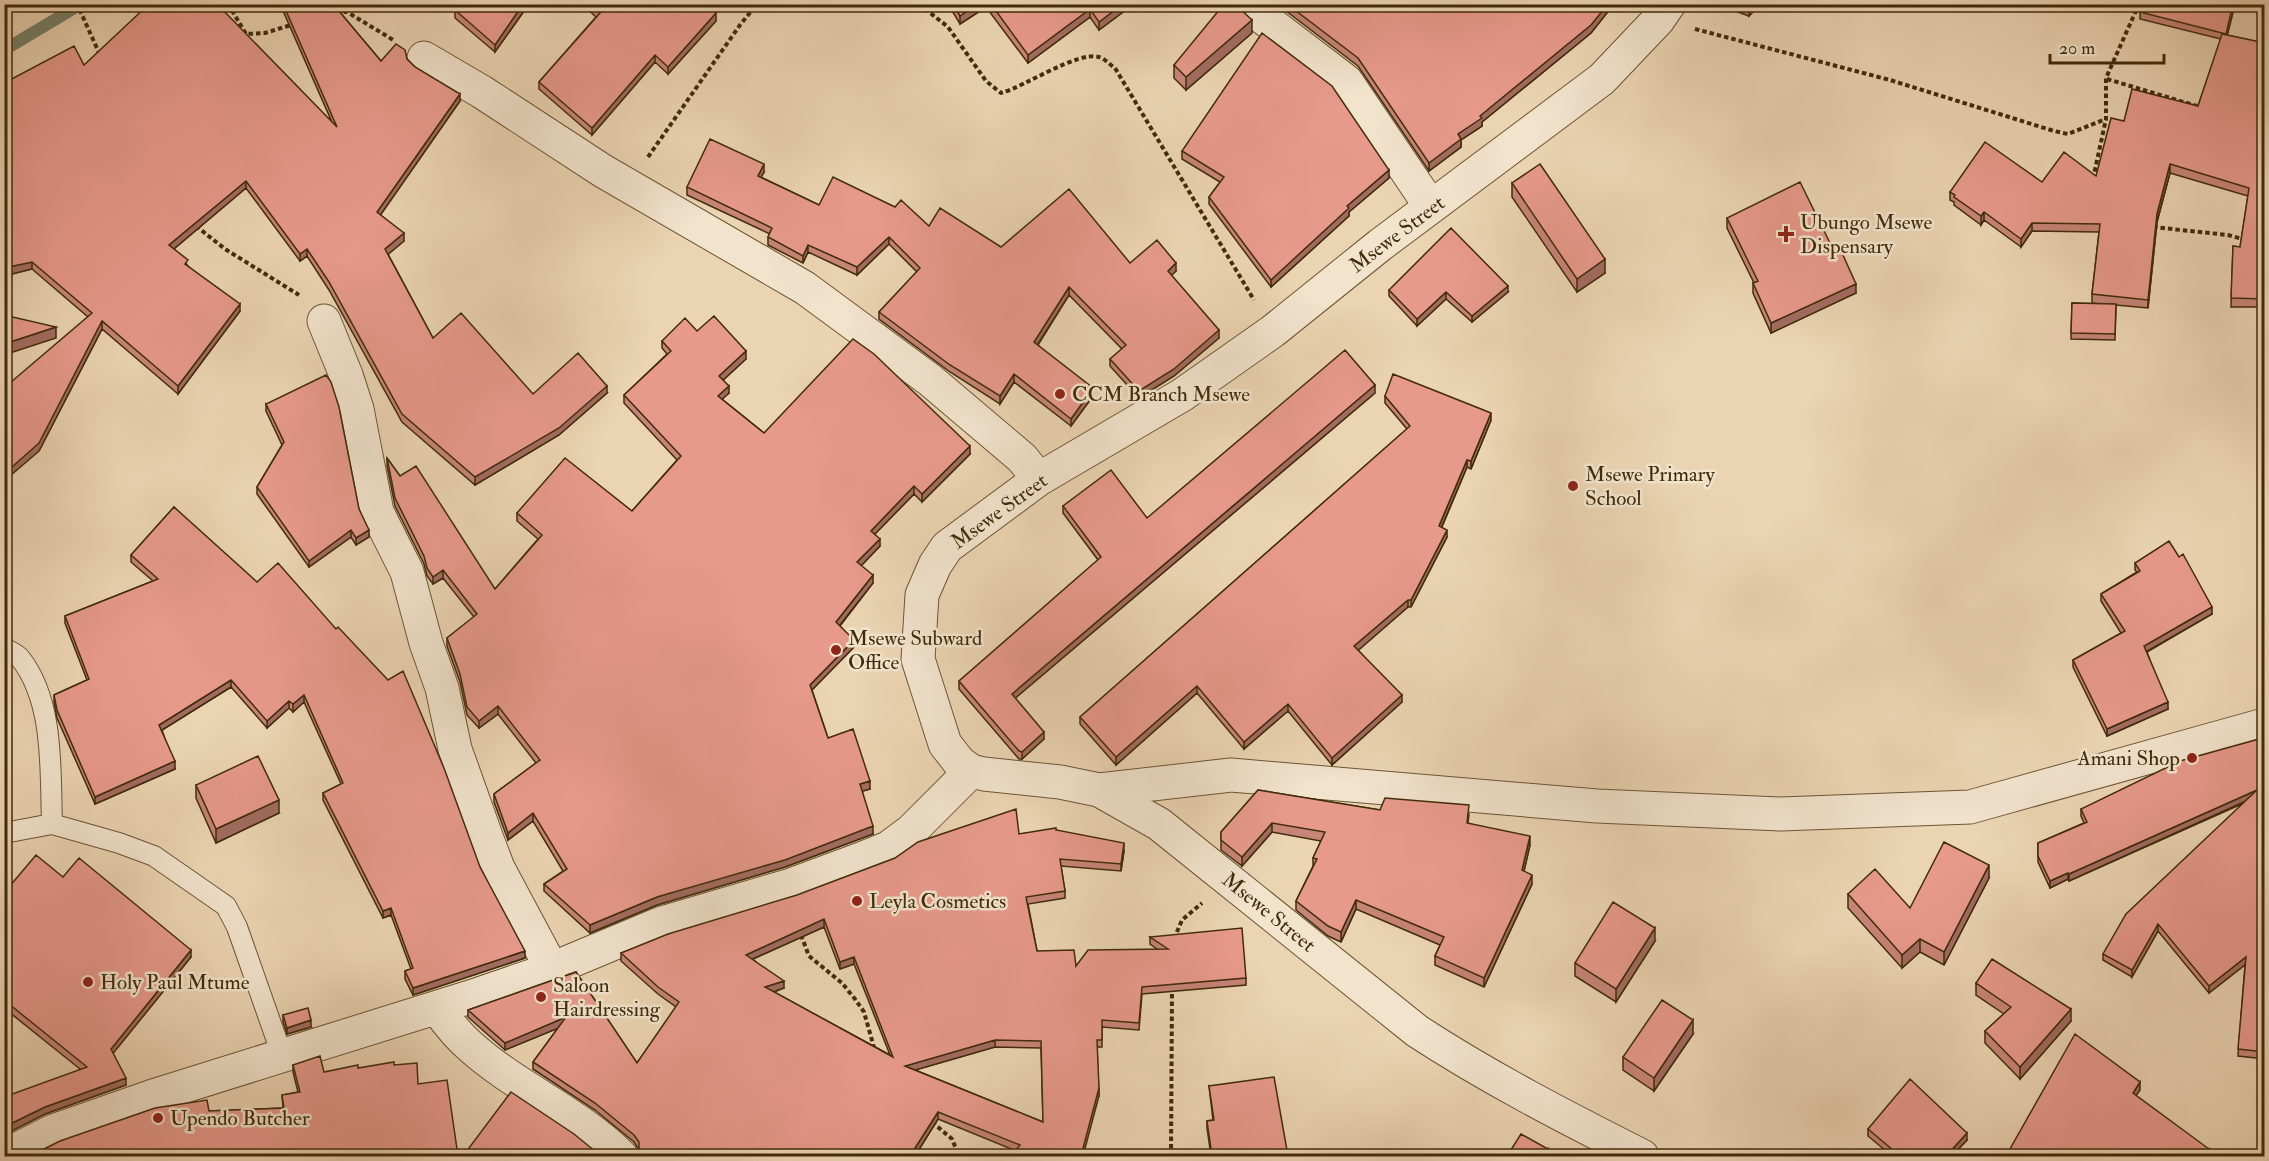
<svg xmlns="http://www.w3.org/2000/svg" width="2269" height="1161" font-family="'IM FELL Double Pica',serif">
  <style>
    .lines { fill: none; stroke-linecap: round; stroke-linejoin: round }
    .stream { stroke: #75806b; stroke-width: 12 }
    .service-casing { stroke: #6c5534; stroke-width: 22 }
    .minor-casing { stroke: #6c5534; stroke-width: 35 }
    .path { stroke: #412b0a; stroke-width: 4; stroke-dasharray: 4.5 3; stroke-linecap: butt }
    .service { stroke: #f2e3cd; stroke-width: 20 }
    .minor { stroke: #f2e3cd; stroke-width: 33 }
    .wall { fill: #c78478; stroke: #412b0a; stroke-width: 1.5; fill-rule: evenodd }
    .shaded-wall { fill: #a26b61; stroke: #412b0a; stroke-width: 1.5 }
    .building { fill: #e7998b; stroke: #412b0a; stroke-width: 1.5; fill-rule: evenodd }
    .poi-dot { fill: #8f2418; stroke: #f2e3cd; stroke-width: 2 }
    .labels { text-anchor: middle; stroke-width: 5; stroke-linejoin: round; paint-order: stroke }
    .poi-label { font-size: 21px; fill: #412b0a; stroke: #f2e3cd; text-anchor: start }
    .street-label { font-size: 21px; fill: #412b0a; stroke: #f2e3cd }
  </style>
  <rect width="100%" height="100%" fill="#ebd4b2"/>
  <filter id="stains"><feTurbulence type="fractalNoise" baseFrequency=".00333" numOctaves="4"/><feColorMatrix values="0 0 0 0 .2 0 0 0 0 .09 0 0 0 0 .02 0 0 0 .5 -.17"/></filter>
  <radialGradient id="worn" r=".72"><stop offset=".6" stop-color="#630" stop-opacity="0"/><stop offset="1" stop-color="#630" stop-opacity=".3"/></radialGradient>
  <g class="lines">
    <path class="stream" d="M4,50L81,4"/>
    <g class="service-casing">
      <path id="service" d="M4,648C9,651 17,654 20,658C55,702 50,772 52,824
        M4,833L52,824L119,843L154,856L226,906L237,927L282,1055"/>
    </g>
    <g class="minor-casing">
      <path id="minor" d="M1245,4L1346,81L1431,207
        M424,58L482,92L603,171L805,288L930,380L1022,458L1039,479
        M324,321L346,375L357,409L377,512L407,572L426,643L442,688L455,749L487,839L498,868L552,969
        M1099,790L1231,775L1597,806L1781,814L1970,807L2264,725
        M437,1008C447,1022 458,1036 471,1047C517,1088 575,1111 621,1156
        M4,1156L53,1131L153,1096L470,997L552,969L662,923L791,885L861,859L888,848L911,831L971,771
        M1642,1156C1565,1117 1489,1078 1417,1031L1159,824L1099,790L1060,782L984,774L971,771L959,762L945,744L918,659L922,595L935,565L947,547L1039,479L1182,395L1273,331L1380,245L1602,79L1658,20L1669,4"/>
    </g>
    <path class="path" d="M75,4L78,6L100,55
      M228,4L246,34L265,33L291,25
      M919,4L948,27L986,81L1001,93C1026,86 1077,51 1099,57C1104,58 1110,65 1115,68L1254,300
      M336,12H347L395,41
      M1695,29L1890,80L2054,131L2068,134L2106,119
      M2107,79L2197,106
      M648,157L740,25L757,4
      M2093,179L2106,119V78L2139,4
      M196,226L225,249L299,295
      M2153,227L2228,235L2246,240
      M801,935L809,956L842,983L855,999L864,1012L875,1051
      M1174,939L1182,920L1202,903
      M932,1122L952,1139L959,1156
      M1171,1156L1172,988"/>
    <use href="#service" class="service"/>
    <use href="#minor" class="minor"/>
  </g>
  <path class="wall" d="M280,4H333L381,61L407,59L415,67L460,101L380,215L404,241L388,254L433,338L533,394L607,393L559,435L475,485L402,422L329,290L307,256L300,261L246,188L174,249L188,266L240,311L178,394L102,329L39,451L88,317L32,269L4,276L84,65L331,120Z
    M460,4H529L495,52L455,18V10Z
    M582,4H724L715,13L716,21L668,74L655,62L592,135L539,89V82L596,17Z
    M948,4H1131V6L1099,30L1090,17L1028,63L986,7L960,24Z
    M1277,4H1614L1591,33L1482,122V126L1461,140V147L1429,171L1358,66Z
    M1716,4H1760L1749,16Z
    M2142,4H2235L2227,35L2265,43V307H2231L2233,246L2240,247L2248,196L2170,173L2157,222L2148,308L2116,305L2115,340L2071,339L2072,303L2102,304L2092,303V294L2099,232L2032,231L2021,247L1984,220L1981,225L1954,205V202L1950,200V192L2096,176L2124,121L2198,106L2221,39L2140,19V12Z
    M1252,33L1186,90L1174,78V65Z
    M1182,151L1389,178L1349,212V216L1271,287L1209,204V197L1220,182L1182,159Z
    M764,172L761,177L819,205L929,226L1001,247L1130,263L1176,271L1171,275L1219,338L1174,376L1139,398L1110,366V359L1122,349L1069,295L1038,345L1093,396L1071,426L1014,382L1000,404L950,372L879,319V312L917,272L889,244L857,275L808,252L803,263L768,245V237L770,234L687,195V187Z
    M1512,183L1605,273L1577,292L1512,197Z
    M1727,218L1832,247L1856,293L1771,333L1753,293V283H1754L1727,228Z
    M1389,290L1508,292L1472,322L1446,299L1417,326L1389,296Z
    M697,331L746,359L723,380L729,393L722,399L764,433L970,454L922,502L914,494L875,534L880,546L861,566L873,583L840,626L854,647L812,690L828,738L870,789L862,791L873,834L785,867L657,905L590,933L544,891V884L563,871L533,821L508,840L494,802V794L536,763L498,714L479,728L467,715L460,682L447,646V638L474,617L443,578L433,584L427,576L424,564L395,506L387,466V458L400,476L495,589L538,539L517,521V513L632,511L677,460L624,403V395L667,354L662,348V341Z
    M1375,393L1015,698L1044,739L1022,759H1019L959,689V681L1098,560L1063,513V506L1147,518Z
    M1385,396L1491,420L1471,469L1467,467L1442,527L1447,537L1411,607H1408L1358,650L1402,702L1332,765L1288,711L1244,749L1197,693L1116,765L1080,724V717L1407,429L1385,403Z
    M266,404L359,509L369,537L356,545L351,537L309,567L257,494V487L282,445L266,411Z
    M174,507L480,867L525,958L413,995L405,979V971L411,969L391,915L383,918L323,800V793L341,784L304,702L293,712L289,708L267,728L231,687L162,730L175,769L95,804L57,718L54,702V695L87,680L65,623V616L153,581L131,562V555Z
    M2135,563L2212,614L2147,652L2168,709L2107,736L2073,667V660L2121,633L2101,601V594L2137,572L2135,570Z
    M2265,757V1059L2238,1056L2245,965L2209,993L2158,931L2132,977L2103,960V954L2244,803L2069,881L2068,879L2050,888L2038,862V843L2084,823L2081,816V809Z
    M196,785L279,813L216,843L196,798Z
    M1258,790L1380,810L1469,814L1468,823L1530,845L1524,871L1532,884L1484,987L1435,965V956L1440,945L1356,909L1341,942L1328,936L1296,910V901L1313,866V858L1321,841L1272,832L1242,866L1221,850V832Z
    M1056,830L1124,851L1121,871L1061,866L1065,891V898L1028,904L1037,951L1076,966L1157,949L1150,944V937L1246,978V985L1142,994L1139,1030L1102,1027V1047H1097L1099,1096L1016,1151L938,1119L915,1156H637L639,1153V1150L634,1142L595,1110L533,1069V1062L558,1028L505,1050L468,1017V1010L576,972L637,1063L676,1007L658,994L621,961V953L1019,834ZM824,927L840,969L854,964L890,1055L774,992L784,988L753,959ZM995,1047L1041,1048L1043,1122L915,1070Z
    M63,877L191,957L113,1053L126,1085L45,1114L80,1069L4,1008V893Z
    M1989,878L1944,965L1920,952L1902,968L1848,908V894L1910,908Z
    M1655,941L1616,1002L1575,976V963Z
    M1976,983L2071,1021L2020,1079L1985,1043V1031L2004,1014L1976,995Z
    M283,1015L311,1027L287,1034L283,1022Z
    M1693,1034L1654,1091L1623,1070V1057Z
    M293,1065L324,1072L358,1068L394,1065L418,1084L458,1156L209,1111L283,1108L282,1095L298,1092L293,1072Z
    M1209,1086L1288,1156H1211L1207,1128V1121L1213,1120Z
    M1868,1129L1967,1140L1952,1156H1892L1868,1136Z"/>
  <path class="shaded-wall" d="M523,4H529L495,52V45Z
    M716,4H724L711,16V9Z
    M977,4H986V7L960,24V16Z
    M1123,4H1131V6L1099,30V22Z
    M1608,4H1614L1591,33L1482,122V126L1461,140V147L1429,171V163L1458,134Z
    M1752,4H1760L1749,16V8Z
    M2233,4H2235L2226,41V34Z
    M1090,9V17L1028,63V55Z
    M716,13V21L668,74V67Z
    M1252,20V33L1186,90V77Z
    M655,55V62L592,135V128Z
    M460,94V101L377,220V212Z
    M764,164V172L758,183V176Z
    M2170,164V173L2157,222L2148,308V300L2157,214Z
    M1389,170V178L1349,212V216L1271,287V280L1347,206Z
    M246,181V188L169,253V245Z
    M1984,212V220L1981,225V216Z
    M2032,223V231L2021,247V239Z
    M404,233V241L385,257V249Z
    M889,237V244L857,275V267Z
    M808,245V252L803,263V256Z
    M307,249V256L300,261V254Z
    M1605,259V273L1577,292V279Z
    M32,262V269L4,276V268Z
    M1176,263V271L1168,279V271Z
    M1856,284V293L1771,333V323Z
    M1508,286V292L1472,322V316Z
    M1069,287V295L1034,350V342Z
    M1446,292V299L1417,326V319Z
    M240,304V311L178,394V386Z
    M102,321V329L39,451L4,481V474Z
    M56,327V338L4,355V344Z
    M1219,330V338L1174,376L1139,398V391Z
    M746,351V359L719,384V376Z
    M1014,374V382L1000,404V396Z
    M1375,385V393L1012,701V694Z
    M607,386V393L559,435L475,485V477Z
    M729,386V393L718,403V396Z
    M1093,388V396L1071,426V419Z
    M1491,413V420L1471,469V461Z
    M970,446V454L922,502V494Z
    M1467,460V467L1439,533V526Z
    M914,486V494L871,538V531Z
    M351,530V537L309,567V561Z
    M369,530V537L356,545V538Z
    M1447,530V537L1411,607V600Z
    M880,539V546L857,570V562Z
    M443,570V578L433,584V577Z
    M873,575V583L836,630V622Z
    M1408,600V607L1354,654V646Z
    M2212,607V614L2144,653V646Z
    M854,640V647L810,692V685Z
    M231,680V687L159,732V725Z
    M1197,686V693L1116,765V757Z
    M304,695V702L293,712V704Z
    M1402,695V702L1332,765V758Z
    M289,701V708L267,728V721Z
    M2168,702V709L2107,736V729Z
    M1288,704V711L1244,749V742Z
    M498,706V714L479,728V721Z
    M1044,732V739L1022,759V752Z
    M175,761V769L95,804V797Z
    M870,781V789L860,792V784Z
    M2257,790V796L2069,881V874Z
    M279,800V813L216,843V829Z
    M533,813V821L508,840V833Z
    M1272,823V832L1242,866V857Z
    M873,826V834L785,867L657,905L590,933V925L657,897Z
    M1530,836V845L1522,880V870Z
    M1124,843V851L1121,871V864Z
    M1989,865V878L1944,965V952Z
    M2068,873V879L2050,888V881Z
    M1532,875V884L1484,987V978Z
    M1356,900V909L1341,942V932Z
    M391,908V915L383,918V911Z
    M824,919V927L746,962V955Z
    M2158,924V931L2132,977V970Z
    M1655,928V941L1616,1002V989Z
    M1920,939V952L1902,968V955Z
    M191,950V957L111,1056V1049Z
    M525,951V958L413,995V988Z
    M854,957V964L840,969V962Z
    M2246,957V964L2209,993V986Z
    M784,981V988L765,995V987Z
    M2071,1009V1021L2020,1079V1067Z
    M566,1017V1025L505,1050V1043Z
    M311,1020V1027L287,1034V1028Z
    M1693,1020V1034L1654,1091V1078Z
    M995,1040V1047L905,1073V1066Z
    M126,1078V1085L45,1114L4,1135V1127L45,1107Z
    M2140,1082V1090L2133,1100V1093Z
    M1099,1088V1096L1083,1156H1079Z
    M938,1112V1119L915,1156H910Z
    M1967,1133V1140L1952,1156H1946Z
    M1548,1149V1156H1544Z
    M2209,1149V1156H2203Z"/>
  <path class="building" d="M149,4H217L337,127L283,4H333L381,61L396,44L405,50L407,59L415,67L460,94L377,212L404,233L385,249L433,338L461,313L533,394L578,353L607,386L559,428L475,477L402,414L329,282L307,249L300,254L246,181L169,245L188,260L185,264L240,304L178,386L102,321L39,443L4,474V388L92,313L32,262L4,268V83L74,46L84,65Z
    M460,4H523L495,45L455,10Z
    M590,4H716L711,9L716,13L668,67L655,55L592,128L539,82L600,13Z
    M953,4H977L960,16Z
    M991,4H1123L1099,22L1090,9L1028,55Z
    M1224,4H1235L1252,20L1186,77L1174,65Z
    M1287,4H1608L1591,25L1480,116L1482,118L1458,134L1461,139L1429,163L1358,58Z
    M1740,4H1752L1749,8Z
    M2142,4H2233L2226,34L2140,12Z
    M1262,33L1332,86L1389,170L1347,206L1349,208L1271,280L1209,197L1224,177L1182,151Z
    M2222,34L2265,43V299L2231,298L2233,246L2240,247L2249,188L2170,164L2157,214L2148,300L2092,294L2100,224L2032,223L2021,239L1984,212L1981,216L1954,197L1955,195L1950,192L1985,142L2042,182L2064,152L2096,176L2111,118L2124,121L2132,89L2198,106Z
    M710,139L764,164L758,176L819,205L833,177L895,207L901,200L929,226L940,208L1001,247L1069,189L1130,263L1157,240L1176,263L1168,271L1219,330L1174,369L1139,391L1110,359L1126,345L1069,287L1034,342L1093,388L1071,419L1014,374L1000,396L950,365L879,312L920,268L889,237L857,267L808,245L803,256L768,237L772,228L687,187Z
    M1540,164L1605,259L1577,279L1512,183Z
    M1800,182L1832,247L1838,244L1856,284L1771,323L1753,283L1758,281L1727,218Z
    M1451,228L1508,286L1472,316L1446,292L1417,319L1389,290Z
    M2072,303L2116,304L2115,334L2071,333Z
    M4,315L56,327L4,344Z
    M714,316L746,351L719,376L729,386L718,396L764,433L853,339L874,354L970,446L922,494L914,486L871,531L880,539L857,562L873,575L836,622L854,640L810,685L828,738L853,729L870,781L860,784L873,826L785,860L657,897L590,925L544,884L567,869L533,813L508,833L494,794L540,760L498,706L479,721L467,707L460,674L447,638L477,614L443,570L433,577L427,568L424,556L395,498L387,458L400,476L416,466L495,589L542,535L517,513L565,458L632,511L681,456L624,395L671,351L662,341L685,318L697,331Z
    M1345,350L1375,385L1012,694L1044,732L1022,752L1019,751L959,681L1101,557L1063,506L1111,470L1147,518Z
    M1393,374L1491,413L1471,461L1467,460L1439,526L1447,530L1411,600H1408L1354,646L1402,695L1332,758L1288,704L1244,742L1197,686L1116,757L1080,717L1410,426L1385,396Z
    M326,375L331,382L339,407L359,509L369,530L356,538L351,530L309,561L257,487L284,442L266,404Z
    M174,507L257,582L278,563L336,629L338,627L388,680L403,671L444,768L480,867L525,951L413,988L405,971L413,968L391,908L383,911L323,793L343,783L304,695L293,704L289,701L267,721L231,680L159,725L175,761L95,797L57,710L54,695L89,679L65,616L158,579L131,555Z
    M2169,541L2179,557L2183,554L2212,607L2144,646L2168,702L2107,729L2073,660L2125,631L2101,594L2140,571L2135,563Z
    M2259,739L2265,757V1052L2238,1049L2246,957L2209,986L2158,924L2132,970L2103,954L2126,914L2257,790L2069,874L2068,873L2050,881L2038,856V843L2087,822L2081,809L2180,761Z
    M258,756L279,800L216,829L196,785Z
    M1258,790L1380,810L1385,798L1469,805L1467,823L1530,836L1522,870L1532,875L1484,978L1435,956L1444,937L1356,900L1341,932L1328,926L1296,901L1317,859L1313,858L1325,832L1272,823L1242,857L1221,840V832Z
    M1016,809L1019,834L1056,828V830L1124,843L1121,864L1060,859L1065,891L1026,897L1037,951L1074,950L1076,966L1088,950L1168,949L1150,937L1242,928L1246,978L1142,987L1139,1023L1102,1020V1040H1097L1099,1088L1082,1152L1079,1156H1011L1020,1145L938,1112L910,1156H637L639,1152V1142L634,1135L595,1103L533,1062L566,1017L505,1043L468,1010L576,972L637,1063L679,1002L658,987L621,953L668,934L797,895L895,858L918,842ZM824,919L840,962L854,957L893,1057L765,987L784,981L746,955ZM995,1040L1041,1041L1043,1122L905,1066Z
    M1944,842L1989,865L1944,952L1920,939L1902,955L1848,894L1875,869L1910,908Z
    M36,855L63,877L79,858L191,950L111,1049L126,1078L45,1107L4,1127V1097L87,1067L4,1000V893Z
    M1613,902L1655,928L1616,989L1575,963Z
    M1992,959L2071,1009L2020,1067L1985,1031L2011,1007L1976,983Z
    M1662,1000L1693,1020L1654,1078L1623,1057Z
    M308,1008L311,1020L287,1028L283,1015Z
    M2075,1034L2140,1082L2133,1093L2209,1149L2203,1156H2006Z
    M320,1056L324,1072L358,1065V1068L394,1062V1065L417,1063L418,1084L447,1080L458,1156H30L60,1141L155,1108L207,1100L209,1111L284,1108L282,1095L300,1092L293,1065Z
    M1274,1077L1288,1156H1212L1207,1121L1214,1120L1209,1086Z
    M1910,1079L1967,1133L1946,1156H1900L1868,1129Z
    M511,1092L574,1134L601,1156H463Z
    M1521,1134L1548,1149L1544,1156H1507Z"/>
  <g class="poi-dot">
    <path d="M1783 225h6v6h6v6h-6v6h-6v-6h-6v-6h6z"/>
    <circle cx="1060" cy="394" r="6"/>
    <circle cx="1573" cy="486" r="6"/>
    <circle cx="836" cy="650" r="6"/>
    <circle cx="2192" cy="758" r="6"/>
    <circle cx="857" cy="901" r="6"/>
    <circle cx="88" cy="982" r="6"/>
    <circle cx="541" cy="997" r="6"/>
    <circle cx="158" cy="1118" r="6"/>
  </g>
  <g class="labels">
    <g class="poi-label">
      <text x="1800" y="229">Ubungo Msewe<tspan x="1800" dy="24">Dispensary</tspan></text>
      <text x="1072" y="401">CCM Branch Msewe</text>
      <text x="1585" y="481">Msewe Primary<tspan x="1585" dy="24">School</tspan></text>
      <text x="848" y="645">Msewe Subward<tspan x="848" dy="24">Office</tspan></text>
      <text x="2180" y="765" text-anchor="end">Amani Shop</text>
      <text x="869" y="908">Leyla Cosmetics</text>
      <text x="100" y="989">Holy Paul Mtume</text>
      <text x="553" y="992">Saloon<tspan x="553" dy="24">Hairdressing</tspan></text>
      <text x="170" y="1125">Upendo Butcher</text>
    </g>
    <g class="street-label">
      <text transform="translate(1397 234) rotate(-37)" y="7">Msewe Street</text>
      <text transform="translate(999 511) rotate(-36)" y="7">Msewe Street</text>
      <text transform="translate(1269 912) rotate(39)" y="7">Msewe Street</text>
    </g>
  </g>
  <rect width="2269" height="1161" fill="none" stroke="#ebd4b2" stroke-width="24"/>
  <rect x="6" y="6" width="2257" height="1149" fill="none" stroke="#412b0a" stroke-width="3"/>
  <rect x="12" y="12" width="2245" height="1137" fill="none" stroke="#412b0a" stroke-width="1.5"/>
  <path d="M2050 54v9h114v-9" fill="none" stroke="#412b0a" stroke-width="3"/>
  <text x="2059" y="54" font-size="18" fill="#412b0a" stroke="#f2e3cd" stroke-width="4.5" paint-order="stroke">20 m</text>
  <rect width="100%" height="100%" filter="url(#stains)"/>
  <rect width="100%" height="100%" fill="url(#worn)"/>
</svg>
